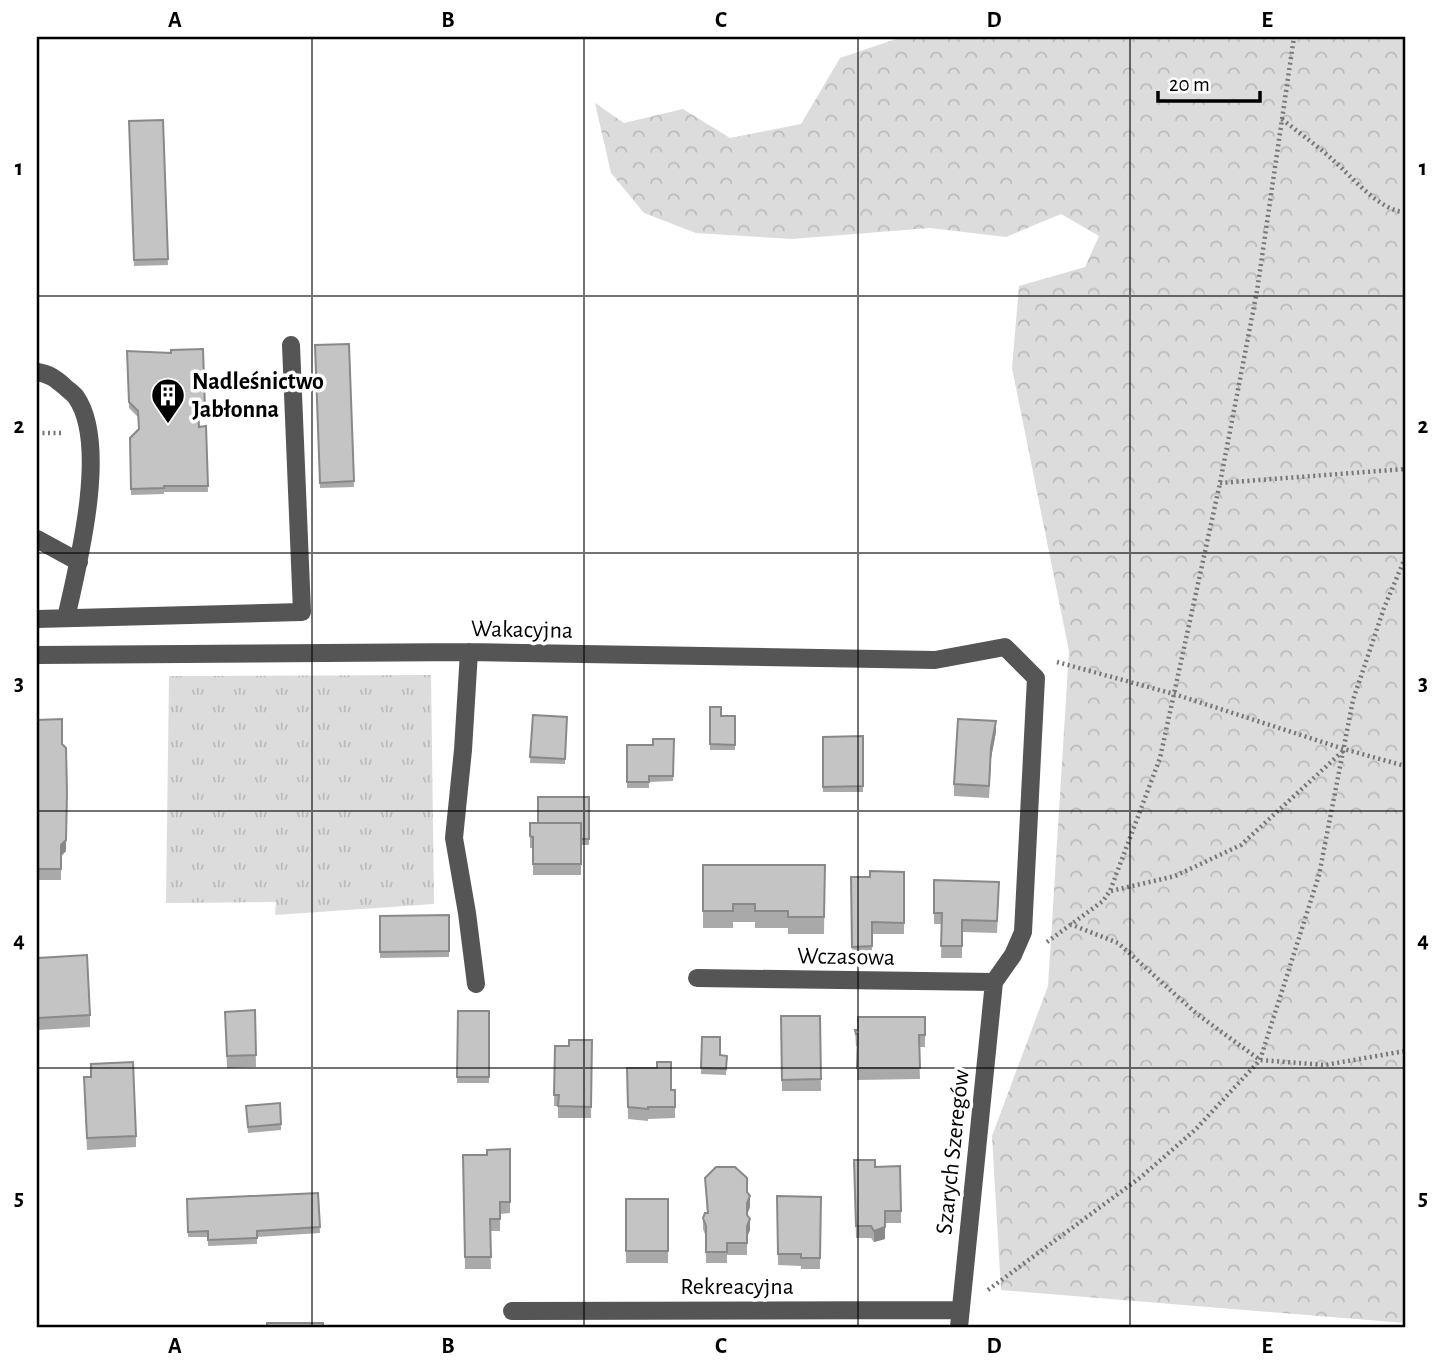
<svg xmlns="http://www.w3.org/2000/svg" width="1442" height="1364" font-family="'Alegreya Sans',sans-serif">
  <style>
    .grass { fill: url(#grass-tufts) }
    .forest { fill: url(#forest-crowns) }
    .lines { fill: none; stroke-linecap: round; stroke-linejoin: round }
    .path { stroke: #777; stroke-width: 4.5; stroke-dasharray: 2 3.5; stroke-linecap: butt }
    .minor { stroke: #555; stroke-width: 18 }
    .wall { fill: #a9a9a9 }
    .shaded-wall { fill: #898989 }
    .building { fill: #c4c4c4; stroke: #898989; stroke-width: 2 }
    .grid { fill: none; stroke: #000; stroke-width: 2; stroke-opacity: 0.55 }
    .labels { text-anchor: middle; stroke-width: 7; stroke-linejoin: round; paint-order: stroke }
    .poi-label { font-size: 24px; font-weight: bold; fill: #000; stroke: #fff; text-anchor: start }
    .street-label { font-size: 24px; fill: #000; stroke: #fff }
    .neatline { fill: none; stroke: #000; stroke-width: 2.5 }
    .grid-label { font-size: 23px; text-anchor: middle; font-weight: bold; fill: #000 }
  </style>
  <defs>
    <pattern id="grass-tufts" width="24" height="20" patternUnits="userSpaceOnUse" patternTransform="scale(1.75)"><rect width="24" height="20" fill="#dcdcdc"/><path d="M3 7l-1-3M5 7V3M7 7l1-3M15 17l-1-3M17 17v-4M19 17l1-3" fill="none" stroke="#bbb"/></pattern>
    <pattern id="forest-crowns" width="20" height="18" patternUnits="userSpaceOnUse" patternTransform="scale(1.75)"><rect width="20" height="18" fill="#dcdcdc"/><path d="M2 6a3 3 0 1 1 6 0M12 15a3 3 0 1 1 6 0" fill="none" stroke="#bbb"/></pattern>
  </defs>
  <rect width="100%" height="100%" fill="#fff"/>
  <path class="grass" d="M431,675L434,904L275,915L276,902L166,903L169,676Z"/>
  <path class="forest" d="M902,37H1405V1323L1001,1290L992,1136L1048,986L1069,651L1012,368L1019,286L1085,267L1099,236L1061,214L1006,237L930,228L792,239L696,233L644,213L611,173L595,103L624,123L683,109L730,138L801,124L840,58Z"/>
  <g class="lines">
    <path class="path" d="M1282,119C1299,133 1318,146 1334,161C1351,176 1381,212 1405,212
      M37,433H64
      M1220,483L1405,469
      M1057,662L1174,694L1344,749L1405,766
      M1111,891L1175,876L1241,845L1344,750
      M1070,924L1118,943L1197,1014L1260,1060L1325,1065L1405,1051
      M1047,942L1103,901L1110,891L1160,758L1220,483L1257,291L1294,37
      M988,1290L1141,1177L1195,1130L1260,1060L1319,875L1353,700L1384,608L1405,558"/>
    <path class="minor" d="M37,372C49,374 55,378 64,386C68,390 73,393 76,397C109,444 78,565 66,618
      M37,539L79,562
      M37,619L302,612L291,345
      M469,652L463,750L454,838L467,913L476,984
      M37,655L469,652L935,660L1005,647L1036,678L1023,932L1013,955L994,982L959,1327
      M697,978L994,982
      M512,1311L961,1310"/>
  </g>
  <path class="wall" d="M163,120L168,265L134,266L129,121Z
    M349,344L354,487L320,488L315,345Z
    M203,349L205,415H198L199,427L206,426L208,492H164V494L131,495L130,438L138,429V417L129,408L127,351L171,353Z
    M710,707L721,716H735V750H710Z
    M533,715L567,717L565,764L530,763Z
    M37,720L66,851L61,856V880H37Z
    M996,732L991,758L989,798L954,796V784Z
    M863,736V792H823V737Z
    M674,739L673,781L649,782V788H627V745H653Z
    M589,797V845H581V875H533V848H530V823H538Z
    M703,865H825L824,934H788V928H755V922H733V928H703Z
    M904,872V934H872V958H852L851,877H870Z
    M934,880L999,894L997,933L962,932V958H941L942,924H934Z
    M449,915V957L380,958V916Z
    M38,958L90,1015V1027L38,1030Z
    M255,1010L256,1067L227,1068L225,1012Z
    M458,1011H489V1083H457Z
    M781,1016H820L821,1091H782Z
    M925,1017V1047H919L920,1079L857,1080L858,1046H856L855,1030Z
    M702,1037L720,1055L727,1056L726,1075L701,1074Z
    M592,1040L591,1118H558V1106H554L555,1046H569Z
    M91,1064L136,1136V1147L87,1150L84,1089L91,1077Z
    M627,1068H657L671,1090H675V1118L648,1119V1121L628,1119Z
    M246,1111L281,1124V1130L248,1133Z
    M510,1149V1213L500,1214V1231H490L491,1269H465L463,1155H487Z
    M854,1160L875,1167L901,1211V1223H885V1239L874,1242L871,1238H856Z
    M705,1178L747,1192L750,1207L747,1214L750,1230L747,1237V1255H727V1263H706V1237L703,1229V1218L707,1213Z
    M318,1193L320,1233L257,1237V1244L208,1246V1237H188L187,1199Z
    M777,1196L821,1197L820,1269H801V1266L778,1265Z
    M626,1199L668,1251V1263H626Z"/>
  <path class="shaded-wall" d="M996,721V732L991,758L989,798L991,747Z
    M67,793L66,851L61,856V845Z
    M750,1196V1207L747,1215V1203Z
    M750,1219V1230L747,1237V1226Z
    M885,1227V1239L874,1242V1231Z"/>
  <path class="building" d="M163,120L168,259L134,260L129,121Z
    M349,344L354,481L320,483L315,345Z
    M203,349L205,409H198L199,427L206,426L208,486H164V488L131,489L130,438L139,429L138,411L129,402L127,351L171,353V350Z
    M710,707H721V716H735V745L710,744Z
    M533,715L567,717L565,759L530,757Z
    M62,719V744L66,748L67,793L66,840L61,845V869H37V720Z
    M958,719L996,721L991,747L989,786L954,784Z
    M863,736V786L823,787V737Z
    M653,739H674L673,776H649V782H627V745H653Z
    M538,797H589V839H581V823H538Z
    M530,823H581V864H533V837L530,836Z
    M703,865H825L824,917H788V911H755V904H733V911H703Z
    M870,871L904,872V923L872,922V946L852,947L851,877H870Z
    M934,880L999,882L997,921L962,920V946H941L942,913H934Z
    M449,915V951L380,952V916Z
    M87,955L90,1015L38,1018V958Z
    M255,1010L256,1055L227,1056L225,1012Z
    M458,1011H489V1077H457Z
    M781,1016H820L821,1079L782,1080Z
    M858,1017H925V1035H919L920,1068H857L858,1034H856L855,1030H858Z
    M702,1037H720V1055L727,1056L726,1069L701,1068Z
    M569,1040H592L591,1107L558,1106L559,1095H554L555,1046H569Z
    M133,1062L136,1136L87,1138L84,1077H91V1064Z
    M657,1062H671V1090H675V1107H648V1109L628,1107L627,1068H657Z
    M280,1103L281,1124L248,1127L246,1106Z
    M510,1149V1202H500V1219H490L491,1257H465L463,1155H487V1150Z
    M854,1160H875V1167L900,1166L901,1211H885V1227L874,1231L871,1226H856Z
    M716,1167H735L747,1178V1192L750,1196L747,1203V1215L750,1219L747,1226V1243H727V1252H706V1226L703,1218L705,1213H708L705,1178Z
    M318,1193L320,1227L257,1231V1238L208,1240V1231L188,1232L187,1199Z
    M777,1196L821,1197L820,1258H801V1254H778Z
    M626,1199H668V1251H626Z
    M267,1323H323V1327H267Z"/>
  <path class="grid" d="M312,37V1327M584,37V1327M858,37V1327M1130,37V1327M37,296H1405M37,553H1405M37,811H1405M37,1068H1405"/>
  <defs>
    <g id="building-pin" transform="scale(1.75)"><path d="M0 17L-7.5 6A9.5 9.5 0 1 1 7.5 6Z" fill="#000" stroke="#fff"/><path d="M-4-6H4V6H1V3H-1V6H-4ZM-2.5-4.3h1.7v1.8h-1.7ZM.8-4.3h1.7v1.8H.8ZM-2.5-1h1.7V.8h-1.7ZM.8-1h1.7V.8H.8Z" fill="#fff"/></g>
  </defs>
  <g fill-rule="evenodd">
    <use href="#building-pin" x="168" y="395"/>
  </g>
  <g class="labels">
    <g class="poi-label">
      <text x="192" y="389">Nadleśnictwo<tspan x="192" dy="28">Jabłonna</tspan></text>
    </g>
    <g class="street-label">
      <text transform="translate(522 629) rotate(1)" y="8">Wakacyjna</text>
      <text transform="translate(846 956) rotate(1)" y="8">Wczasowa</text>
      <text transform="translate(952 1152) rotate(-84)" y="8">Szarych Szeregów</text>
      <text x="737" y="1294">Rekreacyjna</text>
    </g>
  </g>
  <rect width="1442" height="1364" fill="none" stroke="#ffffff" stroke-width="77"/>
  <path d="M1158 91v10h102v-10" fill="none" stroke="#000000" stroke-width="3.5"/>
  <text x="1169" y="91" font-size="21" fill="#000000" stroke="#ffffff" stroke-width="5" paint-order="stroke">20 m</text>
  <rect x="38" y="38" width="1366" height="1288" class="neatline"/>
  <g class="grid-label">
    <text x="175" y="27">A</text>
    <text x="448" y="27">B</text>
    <text x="721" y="27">C</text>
    <text x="994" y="27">D</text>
    <text x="1267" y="27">E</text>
    <text x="19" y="175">1</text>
    <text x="1423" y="175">1</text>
    <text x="19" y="433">2</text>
    <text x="1423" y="433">2</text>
    <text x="19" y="690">3</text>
    <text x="1423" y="690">3</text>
    <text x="19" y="947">4</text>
    <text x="1423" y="947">4</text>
    <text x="19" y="1205">5</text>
    <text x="1423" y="1205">5</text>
    <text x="175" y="1353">A</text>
    <text x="448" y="1353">B</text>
    <text x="721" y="1353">C</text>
    <text x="994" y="1353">D</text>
    <text x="1267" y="1353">E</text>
  </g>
</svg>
